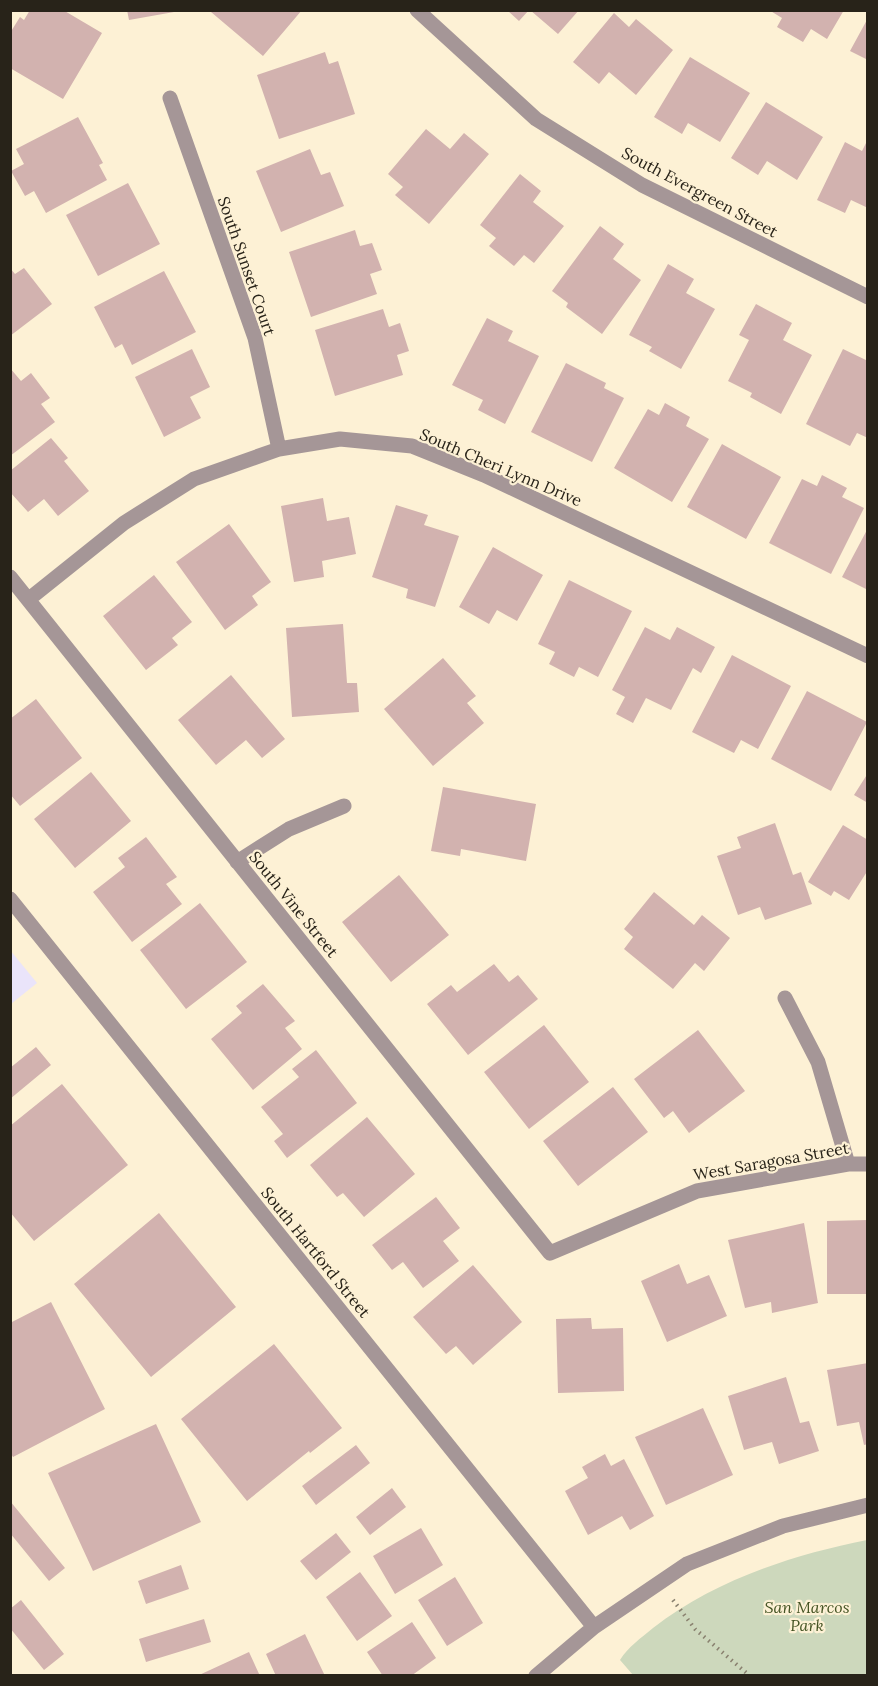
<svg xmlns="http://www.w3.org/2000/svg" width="878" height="1686" font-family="Lora,serif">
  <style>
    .industrial { fill: #eae4fa }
    .green { fill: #cdd8bc }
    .building { fill: #d2b2af }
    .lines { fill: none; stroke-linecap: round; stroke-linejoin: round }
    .path { stroke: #89816f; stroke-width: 4; stroke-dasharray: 1.5 4.5; stroke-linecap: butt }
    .minor { stroke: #a59697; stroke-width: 15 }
    .labels { text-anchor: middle; stroke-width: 4.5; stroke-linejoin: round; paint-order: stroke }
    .street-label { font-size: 16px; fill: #282319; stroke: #fdf1d5 }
    .park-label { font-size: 16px; font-style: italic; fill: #445323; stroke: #fdf1d5 }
  </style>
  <rect width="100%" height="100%" fill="#fdf1d5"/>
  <path class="industrial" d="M10,950L37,983L11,1004H10Z"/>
  <path class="green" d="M867,1540V1675H633L620,1660C628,1647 641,1638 653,1628C715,1580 792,1555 867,1540Z"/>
  <path class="building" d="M30,10H63L102,33L63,99L10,68V33L20,17L24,20Z
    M127,10H174V12L129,20Z
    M212,10H302L263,56L211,12Z
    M507,10H529L519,21Z
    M530,10H579L558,34Z
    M769,10H844L827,39L811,29L803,42L777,27L782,18Z
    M614,13L629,27L636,19L673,50L636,95L609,72L599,84L573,62Z
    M868,18V60L850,51Z
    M325,52L329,64L338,61L355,114L279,139L257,75Z
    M690,57L750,93L720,142L688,123L682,134L654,117Z
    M766,102L823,137L797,180L767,161L758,175L731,158Z
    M78,117L103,163L99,165L107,180L46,213L34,191L25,196L11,171L24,164L16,149Z
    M426,129L450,149L464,133L489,154L429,224L395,195L403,187L388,174Z
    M868,139V208L851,200L845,213L817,200L845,142L862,151Z
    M310,149L321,175L330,172L344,206L281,232L256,171Z
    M520,174L541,191L533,202L564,226L534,263L524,255L514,266L489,246L496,238L480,225Z
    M128,183L160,244L98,276L66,215Z
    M600,226L624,244L613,259L641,280L602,334L566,307L568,303L552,291Z
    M355,230L360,246L372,243L382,270L370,274L377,294L311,317L289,252Z
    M668,264L694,279L686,293L715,309L681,369L649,351L652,347L629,335Z
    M10,268L15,274L24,268L52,304L10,336Z
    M164,271L196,332L132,365L122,344L115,348L94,307Z
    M756,304L792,323L783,340L812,355L781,414L750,397L752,393L728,381L749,340L739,335Z
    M383,309L389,327L400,323L409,351L397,355L403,375L335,396L315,330Z
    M487,318L513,331L508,341L539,356L505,424L478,410L483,400L452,385Z
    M192,349L210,387L190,397L201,418L164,437L135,377Z
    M843,349L868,361V438L857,433L850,446L806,424Z
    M566,363L606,383L604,388L624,398L592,462L531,432Z
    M10,368L21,381L31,373L50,398L41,404L55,422L10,456Z
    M665,403L690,417L686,426L709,439L672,502L614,468L648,409L659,415Z
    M51,438L68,458L64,461L89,491L58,516L44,499L28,512L10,492V471Z
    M722,444L781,477L746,539L687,507Z
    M822,475L847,488L842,497L864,508L831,574L769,543L802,479L817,486Z
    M323,498L327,521L349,517L356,554L322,561L324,577L294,582L281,506Z
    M396,505L428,515L424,525L459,536L435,607L406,598L408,589L372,577Z
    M229,524L271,582L252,596L258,605L225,630L176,562Z
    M868,528V590L842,577Z
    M493,547L543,575L517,621L497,610L489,624L459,607Z
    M154,575L192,622L172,638L178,645L146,670L103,616Z
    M569,580L632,611L598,677L579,667L574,677L549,664L555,652L538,644Z
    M343,624L347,683H357L359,712L292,717L286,628Z
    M645,627L670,640L677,627L715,647L701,673L693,668L671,710L646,698L633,723L616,714L625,697L612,690Z
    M732,655L791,686L758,749L741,740L734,753L692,732Z
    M443,658L476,696L467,703L484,723L433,766L384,709Z
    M231,675L285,739L262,758L246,740L216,765L178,720Z
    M807,691L867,722L831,791L771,759Z
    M36,699L82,758L20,806L10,794V719Z
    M91,772L131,821L75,868L34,819Z
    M868,773V803L854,795Z
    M443,787L536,804L526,861L461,849L460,856L431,851Z
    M775,823L793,875L801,872L812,904L765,920L760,907L738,915L717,856L741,848L737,837Z
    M843,825L868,840V870L849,900L834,891L831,896L808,882Z
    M146,837L177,877L166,884L182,904L132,942L93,892L125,867L118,858Z
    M399,875L449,935L391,982L342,922Z
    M654,892L694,925L702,915L730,938L704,971L695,963L673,989L624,949L633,937L624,929Z
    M200,903L247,962L186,1009L140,950Z
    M494,964L509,982L518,975L538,999L468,1055L427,1004L451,985L457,992Z
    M263,984L295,1021L285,1028L302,1049L253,1090L211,1039L242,1013L236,1006Z
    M544,1025L589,1082L529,1129L484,1072Z
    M698,1030L745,1091L689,1133L673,1111L664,1118L634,1079Z
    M36,1047L51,1065L10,1099V1068Z
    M316,1050L357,1103L287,1158L274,1141L283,1134L261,1107L299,1077L292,1069Z
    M62,1084L128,1165L34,1241L10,1212V1126Z
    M613,1087L648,1132L578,1186L543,1141Z
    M367,1117L415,1174L364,1217L343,1193L337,1197L310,1165Z
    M436,1197L460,1228L443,1241L459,1261L423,1288L403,1262L392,1270L372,1245Z
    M159,1213L236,1307L151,1377L74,1284Z
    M868,1220V1294H827V1221Z
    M804,1223L818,1303L772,1313L771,1302L745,1308L728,1240Z
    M679,1264L687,1284L709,1275L727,1316L667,1342L641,1281Z
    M473,1265L522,1322L473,1365L456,1346L446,1354L413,1317Z
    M51,1302L105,1409L13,1457L10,1452V1323Z
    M591,1318L592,1329L623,1328L624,1391L558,1393L556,1319Z
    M274,1344L342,1428L310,1453L309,1451L247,1501L181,1419Z
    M868,1363V1444L864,1445L859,1422L837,1426L827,1370Z
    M786,1377L800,1423L809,1421L819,1451L779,1464L772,1442L744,1450L728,1396Z
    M703,1408L733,1475L666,1505L635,1437Z
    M156,1424L201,1522L93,1571L48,1473Z
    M356,1445L370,1463L316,1505L302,1486Z
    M605,1454L611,1466L624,1459L654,1516L630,1530L622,1516L588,1535L565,1491L588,1478L582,1467Z
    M392,1488L406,1507L370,1535L356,1517Z
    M10,1501L65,1568L49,1581L10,1533Z
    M421,1528L443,1565L395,1594L373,1556Z
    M336,1533L351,1552L316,1580L300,1561Z
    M181,1565L189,1589L146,1604L138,1581Z
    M360,1572L392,1616L357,1641L326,1597Z
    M455,1577L483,1623L447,1646L418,1600Z
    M21,1600L64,1654L44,1670L10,1628V1609Z
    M204,1619L211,1642L146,1662L139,1639Z
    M412,1622L436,1658L411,1676H383L367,1652Z
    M305,1634L325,1676H276L266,1654Z
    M249,1652L260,1676H197Z"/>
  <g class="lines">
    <path class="path" d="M673,1600L695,1629L750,1676"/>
    <path class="minor" d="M417,10L536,119L642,185L868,297
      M170,98L255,338L279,449
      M10,577L550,1253L697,1191L848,1164H868
      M29,599L124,523L194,479L279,449L340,439L412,446L484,475L868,656
      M237,862L289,829L344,806
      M10,899L594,1627
      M785,998L818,1062L848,1164
      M536,1676L594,1627L687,1564L783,1526L868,1505"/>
  </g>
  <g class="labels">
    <g class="street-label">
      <text transform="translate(700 192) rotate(28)" y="6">South Evergreen Street</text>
      <text transform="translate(247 266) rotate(71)" y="6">South Sunset Court</text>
      <text transform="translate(501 467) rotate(23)" y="6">South Cheri Lynn Drive</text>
      <text transform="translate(294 904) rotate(51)" y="6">South Vine Street</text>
      <text transform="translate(771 1161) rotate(-10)" y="6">West Saragosa Street</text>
      <text transform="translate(316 1252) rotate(51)" y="6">South Hartford Street</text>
    </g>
    <g class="park-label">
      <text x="807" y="1613">San Marcos<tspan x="807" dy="18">Park</tspan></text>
    </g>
  </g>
  <rect width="878" height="1686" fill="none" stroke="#282319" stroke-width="24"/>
</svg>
